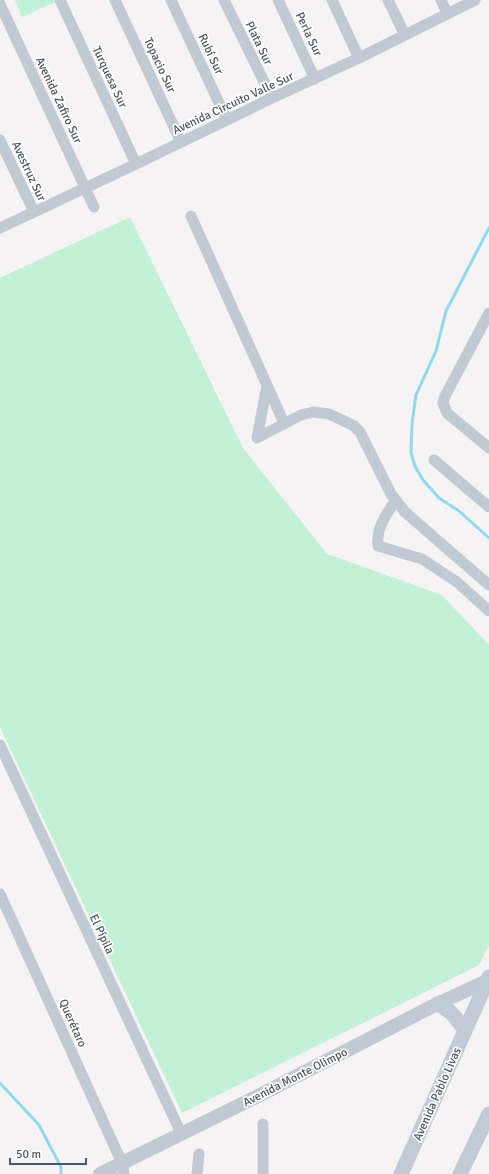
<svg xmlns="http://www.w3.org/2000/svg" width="489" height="1174" font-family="Signika,sans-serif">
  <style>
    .green { fill: #c3f1d5 }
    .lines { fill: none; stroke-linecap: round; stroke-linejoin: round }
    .stream { stroke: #90daee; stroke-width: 3 }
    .minor { stroke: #c1cad2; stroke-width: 11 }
    .tertiary { stroke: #c1cad2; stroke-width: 14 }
    .secondary { stroke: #c1cbd6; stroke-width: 15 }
    .labels { text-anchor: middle; stroke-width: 3.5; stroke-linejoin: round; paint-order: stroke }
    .street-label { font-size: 12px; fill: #4a5661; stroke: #fff }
  </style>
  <rect width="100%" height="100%" fill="#f5f3f3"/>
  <path class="green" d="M15,0H60L22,17Z
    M130,217L243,448L327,554L442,595L489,645V945L479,965L182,1113L0,727V278Z"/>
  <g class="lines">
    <path class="stream" d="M489,228L446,311L436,351L416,395L412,423L411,453L415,466L423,480L439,498L459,511L489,538
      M0,1083L39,1125L61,1167V1174"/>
    <path class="minor" d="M60,0L136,164
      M115,0L181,142
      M171,0L227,120
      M224,0L272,98
      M278,0L315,79
      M332,0L359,58
      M388,0L405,35
      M441,0L447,13
      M0,4L94,207
      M0,140L34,212
      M191,216L284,423
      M0,228L136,164L272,98L359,58L475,0
      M489,313L445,396L443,403L447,413L489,448
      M257,438L301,415L313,412L329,414L342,420L354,426L360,432L391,494L405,512L489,585
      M257,438L267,385
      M434,460L489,507
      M396,500C386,515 376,527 378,546L422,559L457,582L489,611
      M0,745L181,1133
      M0,894L122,1163L124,1174
      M263,1124V1174
      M197,1174L199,1154"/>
    <path class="tertiary" d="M100,1174L260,1095L437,1004L489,980"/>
    <path class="secondary" d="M437,1004C450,1009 457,1019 465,1030
      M401,1174L489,977
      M460,1174L489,1114"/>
  </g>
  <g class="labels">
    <g class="street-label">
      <text transform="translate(309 34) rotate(65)" y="4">Perla Sur</text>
      <text transform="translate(259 43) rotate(64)" y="4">Plata Sur</text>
      <text transform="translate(211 54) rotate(65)" y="4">Rubí Sur</text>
      <text transform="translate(160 65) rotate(65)" y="4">Topacio Sur</text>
      <text transform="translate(110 77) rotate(65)" y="4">Turquesa Sur</text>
      <text transform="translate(59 100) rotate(65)" y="4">Avenida Zafiro Sur</text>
      <text transform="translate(233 103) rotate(-25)" y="4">Avenida Circuito Valle Sur</text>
      <text transform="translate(29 171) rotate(65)" y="4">Avestruz Sur</text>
      <text transform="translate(102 934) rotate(65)" y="4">El Pípila</text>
      <text transform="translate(73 1023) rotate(66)" y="4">Querétaro</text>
      <text transform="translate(295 1077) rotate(-27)" y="4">Avenida Monte Olimpo</text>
      <text transform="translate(437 1094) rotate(-66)" y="4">Avenida Pablo Livas</text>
    </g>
  </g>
  <path d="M10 1158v6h76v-6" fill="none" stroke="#4a5661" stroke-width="2"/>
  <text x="16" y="1158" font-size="12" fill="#4a5661" stroke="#ffffff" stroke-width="3" paint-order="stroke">50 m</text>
</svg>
